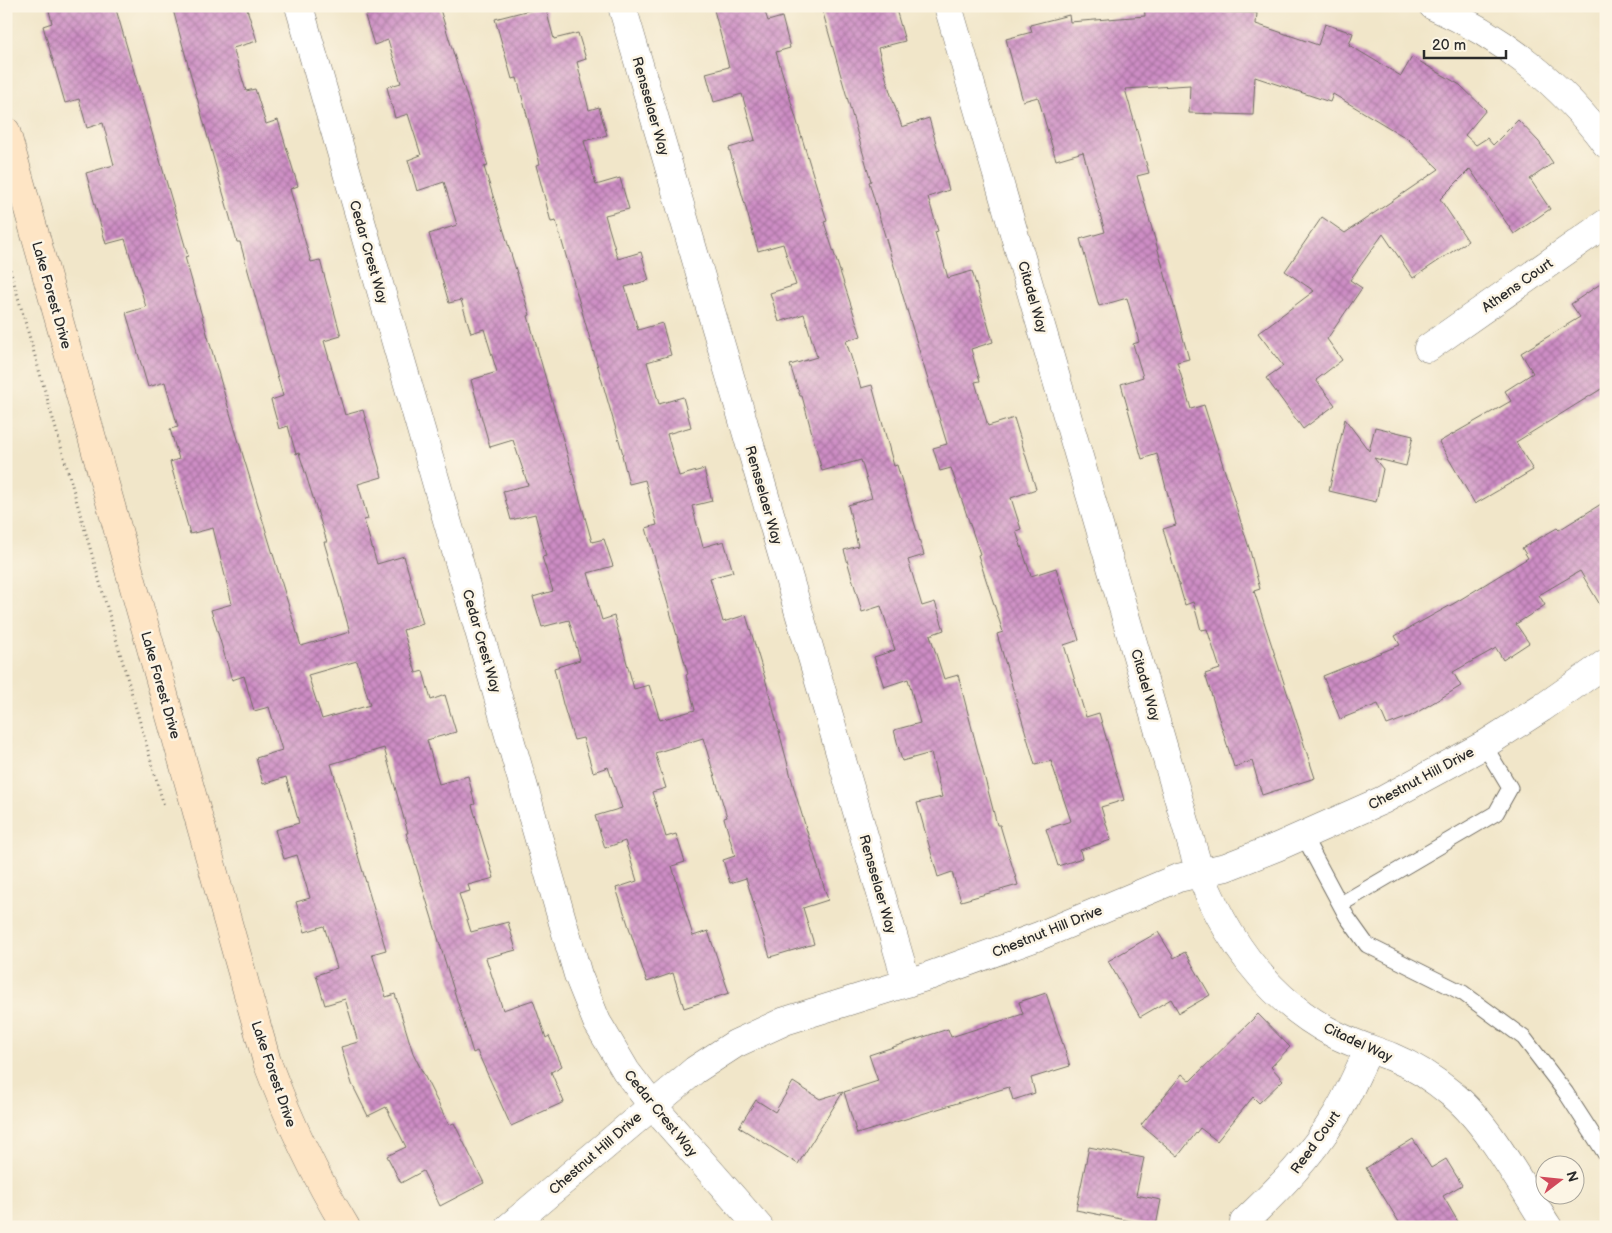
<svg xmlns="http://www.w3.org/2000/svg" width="1612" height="1233" font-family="'Balsamiq Sans',sans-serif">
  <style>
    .building { fill: url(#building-cross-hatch); fill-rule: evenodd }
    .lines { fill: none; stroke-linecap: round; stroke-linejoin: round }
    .lane-casing { stroke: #706c62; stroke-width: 17 }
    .street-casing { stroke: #706c62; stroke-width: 29 }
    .secondary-casing { stroke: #706c62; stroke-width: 29 }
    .path { stroke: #706c62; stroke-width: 3; stroke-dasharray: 1 4; stroke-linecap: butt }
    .lane { stroke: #fff; stroke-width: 15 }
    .street { stroke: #fff; stroke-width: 28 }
    .secondary { stroke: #fee5c5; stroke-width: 28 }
    .labels { text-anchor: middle; stroke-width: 5; stroke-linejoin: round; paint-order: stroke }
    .street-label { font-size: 14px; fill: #2b2b2b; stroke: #fcf5e5 }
  </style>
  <defs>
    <pattern id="building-cross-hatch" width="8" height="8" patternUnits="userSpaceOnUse" patternTransform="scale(1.25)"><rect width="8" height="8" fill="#cd8dc5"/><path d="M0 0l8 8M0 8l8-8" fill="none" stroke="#a773a0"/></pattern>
  </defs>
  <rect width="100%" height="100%" fill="#fcf5e5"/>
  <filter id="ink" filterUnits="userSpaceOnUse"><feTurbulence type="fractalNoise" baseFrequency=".02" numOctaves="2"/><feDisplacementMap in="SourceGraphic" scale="10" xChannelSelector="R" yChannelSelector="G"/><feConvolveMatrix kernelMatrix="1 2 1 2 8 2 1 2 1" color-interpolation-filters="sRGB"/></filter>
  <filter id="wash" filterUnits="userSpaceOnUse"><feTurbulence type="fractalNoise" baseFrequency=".0096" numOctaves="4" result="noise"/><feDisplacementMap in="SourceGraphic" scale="20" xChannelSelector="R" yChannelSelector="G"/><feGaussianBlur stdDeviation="1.12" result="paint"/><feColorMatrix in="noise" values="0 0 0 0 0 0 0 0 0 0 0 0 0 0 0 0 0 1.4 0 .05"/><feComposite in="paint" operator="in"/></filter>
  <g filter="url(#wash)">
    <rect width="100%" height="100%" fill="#f1e6c9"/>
    <g id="blocks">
      <path class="building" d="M48,6H115L188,256L185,257L227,403L301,646L350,632L324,542H327L299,453L296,454L288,426L279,429L271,400L283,396L240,242H237L220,182L172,6H246L257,41L233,48L246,91L255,89L266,124L278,120L298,186L290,189L311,262L320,260L341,336L324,341L345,415L363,410L382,477L358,484L368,519L364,520L377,564L404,556L423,624L403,630L416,673L423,671L431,700L445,695L456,732L427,740L439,784L468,776L475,804L472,805L494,878L468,885L470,891L459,894L471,932L508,922L516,950L486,958L503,1010L533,1000L546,1038L549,1036L562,1066L551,1072L564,1102L511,1126L477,1051L473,1053L406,833H408L384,748L331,764L386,950L372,954L386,997L395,994L413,1053L449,1125L454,1123L484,1183L440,1206L423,1171L401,1183L387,1156L406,1147L386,1107L368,1116L352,1084L341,1047L358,1042L345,999L325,1005L316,975L337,968L324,926L305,932L296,902L310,898L297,855L284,859L275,830L299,823L286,777L263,784L256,758L282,750L269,707L254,711L244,676L232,680L211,610L232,604L213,528L190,534L170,462L179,459L170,429L178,427L165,382L148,387L126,313L146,307L125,239L106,244L86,173L114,165L103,123L87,128L79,99L65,103L43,26L52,23ZM357,661L370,705L322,719L308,675Z
        M397,6H439L488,166L484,167L530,315L528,316L592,542L604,539L613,566L588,573L602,620L614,616L634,689L649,685L660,720L695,710L686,675L688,674L646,528L657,525L645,480L629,484L622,455L623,454L556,221L551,222L536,165L540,164L517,78L512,79L495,19L545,6L554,39L578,33L586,59L577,62L589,110L599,107L607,135L584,141L596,185L620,178L629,209L605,215L618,259L641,252L649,280L625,287L638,330L662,323L671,355L647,362L659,404L683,397L691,427L667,434L679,476L704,469L712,501L692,506L703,547L724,541L733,572L710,578L723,622L746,615L765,678L795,792L828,900L803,908L814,944L770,957L746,878L730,883L723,860L735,856L724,818L727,817L703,738L655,753L666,788L652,792L666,837L676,834L685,862L672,866L693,936L708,931L729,993L684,1008L673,973L647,982L616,888L637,881L625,841L605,848L595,816L622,808L608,767L593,772L583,738L574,740L563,704L554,668L580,660L569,620L542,627L533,597L553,591L542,557L546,556L535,514L511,520L503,491L528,485L513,440L490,447L471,380L497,372L484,329L471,333L461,300L449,303L429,234L457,225L444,182L417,191L408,160L421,155L408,114L395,118L387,87L401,83L388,40L374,45L365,16Z
        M713,6H763L768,21L782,17L790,48L776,52L827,221L824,222L861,336L846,341L861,388L872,385L894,466L897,465L924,555L908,560L922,606L935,602L944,630L930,635L944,679L958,675L997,825H1000L1018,885L961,901L952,872L938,877L917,803L942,797L931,753L902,761L894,730L920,723L908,679L884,687L874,657L895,650L881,606L862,612L844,550L858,546L848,505L872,498L861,460L822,471L802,396H800L790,365L817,357L804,314L779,322L770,293L796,285L783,244L758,251L729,148L755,140L742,94L714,102L706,73L729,67Z
        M821,6H895L905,41L878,48L890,92L902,127L929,118L949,190L928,197L938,231L935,232L948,278L972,271L993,342L971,349L980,381L975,382L988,426L1014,418L1036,489L1011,498L1021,529L1016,531L1031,576L1056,568L1079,640L1064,645L1086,717L1099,713L1124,800L1101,807L1111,840L1080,850L1082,858L1058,866L1046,829L1071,821L1051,761L1035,765L997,634L1003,632L978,555L980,554L951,468L940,471L933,448L947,444L869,182L871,181Z
        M1144,6H1226V12L1257,13L1256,24L1318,45L1325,24L1353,33L1349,45L1401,76L1412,57L1460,85L1486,110L1465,135L1476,145L1487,138L1493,145L1518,120L1539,142L1553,163L1530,179L1550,209L1514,234L1470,169L1440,199L1468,241L1413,278L1383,234L1350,280L1362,288L1327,339L1342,360L1316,380L1335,405L1303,429L1266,378L1283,366L1258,333L1314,291L1285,271L1322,217L1345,233L1439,169L1408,139L1333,94L1330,102L1255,77L1253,115L1189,113L1190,85L1125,89L1149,173L1137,176L1189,359L1177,362L1191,409L1204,405L1250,551L1260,589L1254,591L1315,778L1262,795L1252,761L1234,767L1205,674L1220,669L1207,629L1201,630L1193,602L1185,605L1163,529L1176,525L1157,454L1142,459L1121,384L1143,377L1133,344L1139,342L1127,298L1099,306L1088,267L1080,239L1105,232L1083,152L1056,160L1038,97L1023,101L1006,39L1032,32L1030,25L1069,15L1070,22L1145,16Z
        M1606,280V386L1516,442L1533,470L1475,504L1439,442L1511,401L1505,391L1533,373L1521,353L1580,317L1571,304Z
        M1345,419L1369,451L1375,427L1413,436L1406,466L1374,458L1383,469L1376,502L1329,491Z
        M1606,501V615L1580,571L1539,595L1545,605L1516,624L1529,643L1503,660L1496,648L1453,672L1461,686L1411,716L1387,725L1378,704L1340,719L1323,676L1400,645L1395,636L1453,604L1528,558L1522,548L1557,528L1559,530Z
        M1158,932L1174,958L1185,952L1210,995L1179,1013L1171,999L1140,1017L1108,961Z
        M1046,993L1070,1066L1031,1078L1035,1093L1013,1100L1009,1087L857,1134L844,1092L878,1081L869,1055L948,1029L951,1037L1023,1014L1019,1002Z
        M1258,1014L1290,1047L1271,1067L1283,1080L1259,1103L1253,1097L1217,1141L1200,1128L1178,1156L1141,1125L1182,1074L1190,1081Z
        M793,1082L820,1099L843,1092L798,1164L739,1127L756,1100L775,1112Z
        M1413,1139L1431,1168L1446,1159L1462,1185L1443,1196L1461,1227H1402L1366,1168Z
        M1089,1147L1144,1158L1136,1195L1161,1200L1156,1226L1076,1210Z"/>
    </g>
  </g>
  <g filter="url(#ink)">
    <use href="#blocks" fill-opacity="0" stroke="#706c62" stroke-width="1"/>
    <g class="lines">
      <g class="lane-casing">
        <path id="lane" d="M1303,835L1347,917L1367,945L1463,993L1524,1038L1566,1093L1606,1155
          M1341,904L1496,813L1510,788L1484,745"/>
      </g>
      <g class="street-casing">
        <path id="street" d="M299,6L578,975L597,1022L626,1071L652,1105L759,1227
          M622,6L907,983
          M948,6L1200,873C1227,941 1270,1001 1336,1035C1354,1044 1374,1050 1392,1057C1414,1066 1435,1080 1453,1095C1489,1124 1522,1187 1548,1227
          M1433,6C1501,36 1562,84 1606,144
          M1428,348L1606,223
          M1244,1222C1279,1189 1311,1156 1336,1115C1349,1094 1358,1071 1369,1049
          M509,1227L695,1070L735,1044L785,1021L929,976L1039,936L1178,878L1226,867L1277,847L1383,800L1484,745L1542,708L1606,663"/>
      </g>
      <g class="secondary-casing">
        <path id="secondary" d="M6,131L267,1062C289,1121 313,1173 346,1227"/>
      </g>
      <path class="path" d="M6,255L164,806"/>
      <use href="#lane" class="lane"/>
      <use href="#street" class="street"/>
      <use href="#secondary" class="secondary"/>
    </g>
  </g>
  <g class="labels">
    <g class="street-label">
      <text transform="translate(651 106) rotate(74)" y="5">Rensselaer Way</text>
      <text transform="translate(369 252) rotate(74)" y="5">Cedar Crest Way</text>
      <text transform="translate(1517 285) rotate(-35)" y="5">Athens Court</text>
      <text transform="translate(52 295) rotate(74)" y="5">Lake Forest Drive</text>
      <text transform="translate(1033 297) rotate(74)" y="5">Citadel Way</text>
      <text transform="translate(764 495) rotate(74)" y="5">Rensselaer Way</text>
      <text transform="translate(482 641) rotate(74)" y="5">Cedar Crest Way</text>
      <text transform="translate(161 685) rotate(74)" y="5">Lake Forest Drive</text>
      <text transform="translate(1146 685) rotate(74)" y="5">Citadel Way</text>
      <text transform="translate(1421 778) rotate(-28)" y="5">Chestnut Hill Drive</text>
      <text transform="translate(878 884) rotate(74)" y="5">Rensselaer Way</text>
      <text transform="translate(1047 931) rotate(-22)" y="5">Chestnut Hill Drive</text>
      <text transform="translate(1358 1042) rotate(25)" y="5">Citadel Way</text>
      <text transform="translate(274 1074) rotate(71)" y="5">Lake Forest Drive</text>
      <text transform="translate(661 1113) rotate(51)" y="5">Cedar Crest Way</text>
      <text transform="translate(1315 1142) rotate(-54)" y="5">Reed Court</text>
      <text transform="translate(595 1153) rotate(-41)" y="5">Chestnut Hill Drive</text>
    </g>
  </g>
  <rect width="1612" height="1233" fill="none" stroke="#fcf5e5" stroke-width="25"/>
  <g transform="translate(1560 1180) rotate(74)"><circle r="24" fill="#fcf5e5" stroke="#a8a49b"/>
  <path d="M0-4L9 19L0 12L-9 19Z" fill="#d1495b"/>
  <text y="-8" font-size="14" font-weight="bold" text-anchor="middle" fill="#2b2b2b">N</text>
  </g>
  <path d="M1424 50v8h82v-8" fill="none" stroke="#2b2b2b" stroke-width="2.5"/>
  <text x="1432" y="50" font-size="15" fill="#2b2b2b" stroke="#fcf5e5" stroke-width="4" paint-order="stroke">20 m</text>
</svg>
